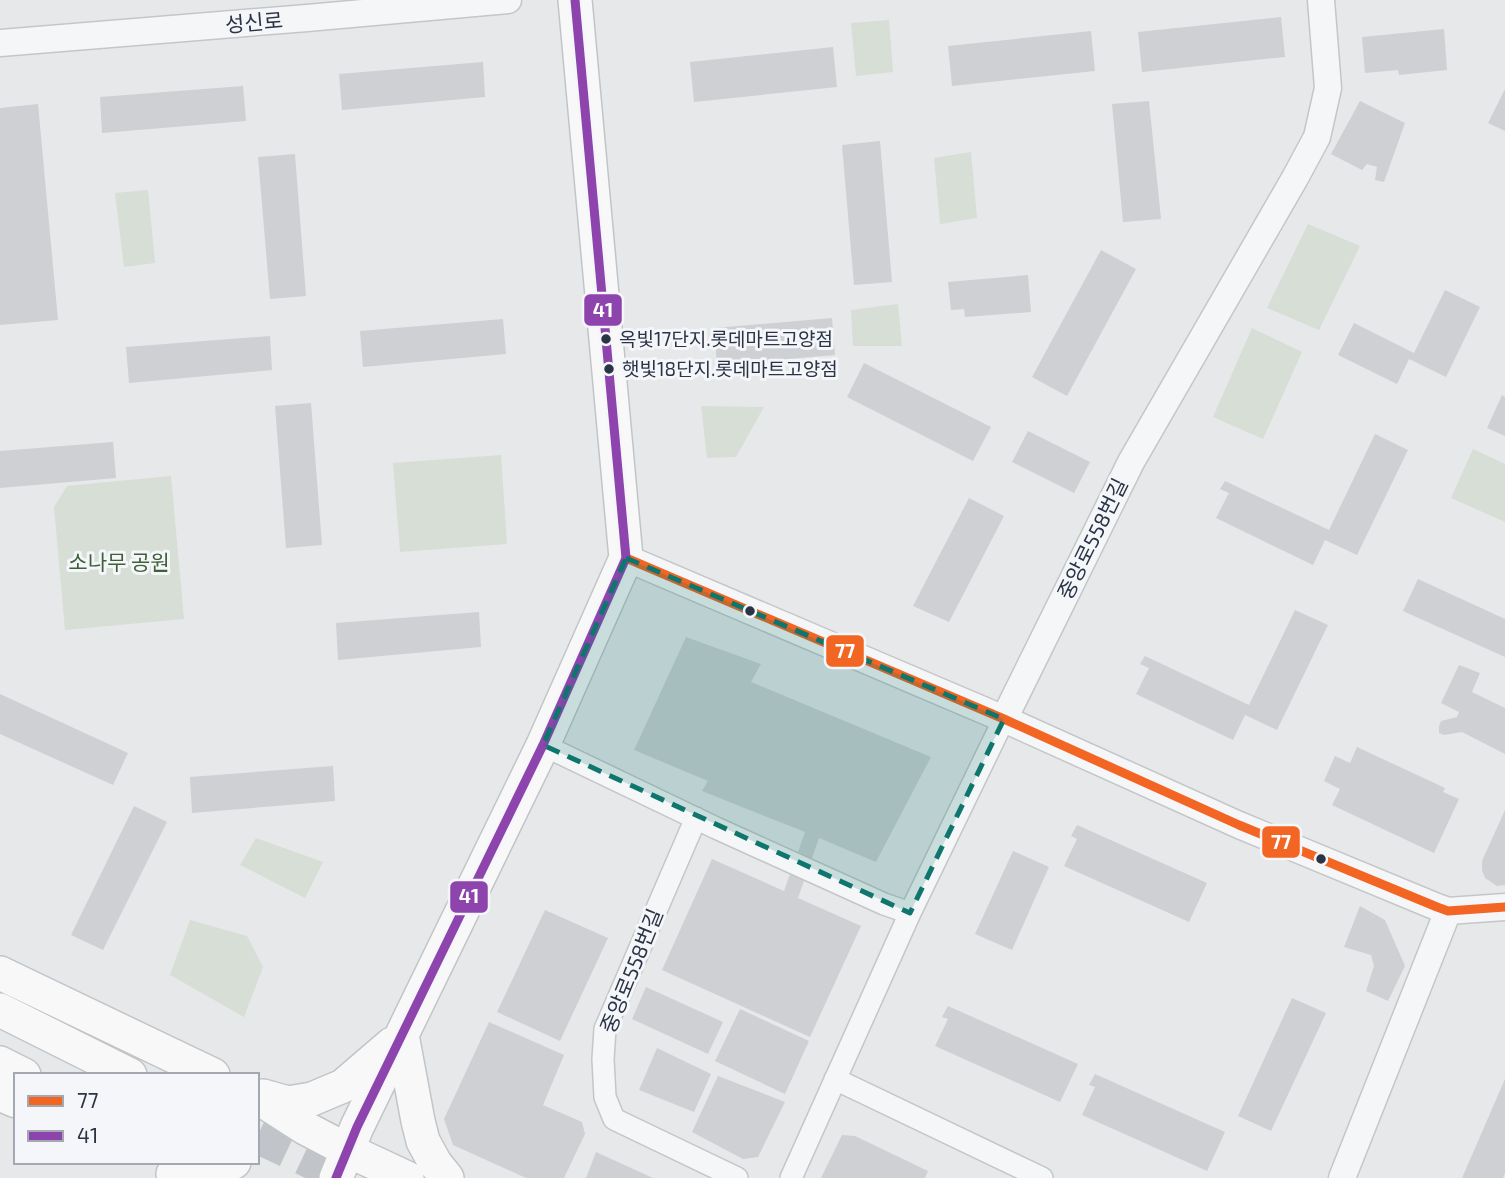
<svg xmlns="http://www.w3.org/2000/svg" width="1505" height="1178" font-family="'Exo 2','Noto Sans KR',sans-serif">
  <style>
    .green { fill: #d6ded6 }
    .building { fill: #ced0d3 }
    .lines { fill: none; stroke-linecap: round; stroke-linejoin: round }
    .primary-tunnel { stroke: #c1c4c9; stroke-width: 33; stroke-dasharray: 33 17; stroke-linecap: butt }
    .minor-casing { stroke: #c4c6c8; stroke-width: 24 }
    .tertiary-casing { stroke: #c4c6c8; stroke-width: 29 }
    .primary-casing { stroke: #c2c5c8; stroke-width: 36 }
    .minor { stroke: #f5f6f7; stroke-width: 21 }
    .tertiary { stroke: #f5f6f7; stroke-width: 26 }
    .primary { stroke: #f8f8f8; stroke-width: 33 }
    .bus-1-casing { stroke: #f4f6f9; stroke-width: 14 }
    .bus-2-casing { stroke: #f4f6f9; stroke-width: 14 }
    .bus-1 { stroke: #f26522; stroke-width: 9 }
    .bus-2 { stroke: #8e44ad; stroke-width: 9 }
    .marked { fill: #0f766e; fill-opacity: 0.2; stroke: #0f766e; stroke-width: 5; stroke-dasharray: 14 9; stroke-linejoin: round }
    .bus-dot { fill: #2b3445; stroke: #f4f6f9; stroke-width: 2.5 }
    .labels { text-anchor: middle; stroke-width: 6; stroke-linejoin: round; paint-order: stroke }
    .bus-label { font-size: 19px; fill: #2b3445; stroke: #f4f6f9; text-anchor: start }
    .street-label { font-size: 21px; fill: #2b3445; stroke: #f4f6f9 }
    .park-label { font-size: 21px; fill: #3f6138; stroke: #f4f6f9 }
    .line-badge { stroke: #f4f6f9; stroke-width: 2.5 }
    .badge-label { font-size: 19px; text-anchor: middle; font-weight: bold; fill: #fff }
  </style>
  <rect width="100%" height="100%" fill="#e6e8ea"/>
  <path class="green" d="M889,20L893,72L856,76L851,23Z
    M971,152L977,218L940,224L934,158Z
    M148,190L155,263L124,267L115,193Z
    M1308,224L1360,246L1319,330L1267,308Z
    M898,304L902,346H853L851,310Z
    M1252,328L1302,352L1263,439L1213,417Z
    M701,406L764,407L736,457L707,458Z
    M1473,449L1505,464V522L1451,498Z
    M501,455L507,544L400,552L393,463Z
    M171,476L184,619L65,630L54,507L67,486Z
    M256,838L323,862L305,898L240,865Z
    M190,920L247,936L263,967L244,1017L170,975Z"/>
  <path class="building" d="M1281,17L1285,57L1142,72L1138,32Z
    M1444,29L1447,70L1399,75L1398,70L1365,73L1362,37Z
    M1091,31L1095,71L952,86L948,46Z
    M833,47L837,87L694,102L690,62Z
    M483,62L485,97L342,110L339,74Z
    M243,86L246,121L102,133L100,97Z
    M1505,89V131L1488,123Z
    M1149,101L1161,219L1123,222L1112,104Z
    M1360,101L1405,123L1384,182L1375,180L1377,167L1367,164L1362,170L1331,154Z
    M38,104L58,320L0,325V108Z
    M880,141L892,282L854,285L842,145Z
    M295,154L306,296L270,299L258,157Z
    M1101,250L1136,269L1067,396L1032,377Z
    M1028,275L1031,312L965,317L964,309L951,310L948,282Z
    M1445,290L1480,307L1446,377L1409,359L1397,384L1338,355L1354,323L1414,353Z
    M832,318L835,355L717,365L714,328Z
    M503,319L506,354L363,367L360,331Z
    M270,336L272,370L129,383L126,347Z
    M864,363L991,427L973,461L847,397Z
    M1502,395L1505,397V436L1487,428Z
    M311,403L322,545L286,548L275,406Z
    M1028,431L1090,462L1074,493L1012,462Z
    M1375,434L1408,450L1357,555L1325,540L1313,565L1216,518L1229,493L1220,489L1225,481L1329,530Z
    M113,442L116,478L0,488V451Z
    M969,498L1004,516L949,622L913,606Z
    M1418,579L1505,619V657L1403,611Z
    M1295,610L1328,625L1277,730L1245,715L1233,740L1136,694L1149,668L1140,664L1145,656L1249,705Z
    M479,612L481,647L338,660L336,623Z
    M686,637L761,664L751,682L931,757L876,862L819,838L798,898L861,926L810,1037L662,970L712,859L784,891L805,832L702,791L708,781L634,750Z
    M1459,665L1480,673L1472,692L1505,708V754L1462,732L1444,735L1439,733V726L1441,721L1457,717L1459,712L1441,703Z
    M0,694L128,753L113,785L0,734Z
    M1357,747L1445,788L1443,792L1459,799L1434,853L1332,805L1340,789L1324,781L1335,756L1350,763Z
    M333,766L335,801L192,813L190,777Z
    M134,806L167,822L103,950L71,935Z
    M1505,810V885L1497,886L1485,878L1482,870V861Z
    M1077,825L1207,883L1189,922L1064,866L1077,839L1071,836Z
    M1013,851L1049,867L1012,950L975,934Z
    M1360,906L1385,920L1405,966L1388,1001L1366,991L1374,966L1371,955L1344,947Z
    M545,910L608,938L560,1041L497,1012Z
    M646,987L723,1022L708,1054L632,1019Z
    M1292,998L1326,1013L1271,1131L1238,1116Z
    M948,1006L1078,1064L1060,1102L935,1046L948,1019L942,1017Z
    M740,1009L809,1041L785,1094L715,1061Z
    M489,1022L564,1055L543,1105L582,1122L585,1134L564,1178H526L453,1145L444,1119Z
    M657,1048L711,1074L694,1112L639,1090Z
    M1095,1074L1225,1132L1207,1171L1082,1115L1095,1087L1089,1085Z
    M718,1076L785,1102L758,1157L743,1159L692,1132Z
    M1505,1079V1173L1503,1178H1462Z
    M842,1135L855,1136L928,1171L925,1178H821Z
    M596,1152L653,1178H586Z"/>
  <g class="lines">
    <path class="primary-tunnel" d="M257,1137L344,1178
      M210,1162L246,1178"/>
    <g class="minor-casing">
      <path id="minor" d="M543,745L716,828L884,904L910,913
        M696,818L605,1029L603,1059L605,1097L614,1119L737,1178
        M835,1079L1042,1178
        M791,1178L910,913L1004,719"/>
    </g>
    <g class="tertiary-casing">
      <path id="tertiary" d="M0,43L307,18L508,0
        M626,558L1004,719L1239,825L1437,907L1448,911L1505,907
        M1004,719L1131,462L1295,178L1317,137L1328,88L1321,0
        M1342,1178L1448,911"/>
    </g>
    <g class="primary-casing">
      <path id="primary" d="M0,973L213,1075
        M0,1010L130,1075
        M402,1035L418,1121L423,1141L435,1163L447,1178
        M0,1063L24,1075
        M0,1094L16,1101
        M263,1096L288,1103L312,1099L343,1086L392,1044
        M257,1097L305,1128L347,1150L407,1178
        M173,1174H209L234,1162
        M336,1178L357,1127L543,745L626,558L575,0"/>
    </g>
    <use href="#minor" class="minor"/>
    <use href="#tertiary" class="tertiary"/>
    <use href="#primary" class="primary"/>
    <g class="bus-1-casing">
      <path id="bus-1" d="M626,558L1004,719L1239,825L1437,907L1448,911L1505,907"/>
    </g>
    <g class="bus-2-casing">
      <path id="bus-2" d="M336,1178L357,1127L543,745L626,558L575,0"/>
    </g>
    <use href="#bus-1" class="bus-1"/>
    <use href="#bus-2" class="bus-2"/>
  </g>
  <path class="marked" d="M626,558L1004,719L910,913L543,745Z"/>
  <g class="bus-dot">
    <circle cx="606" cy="339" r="6"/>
    <circle cx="609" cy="369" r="6"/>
    <circle cx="750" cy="611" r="6"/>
    <circle cx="1321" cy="859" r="6"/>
  </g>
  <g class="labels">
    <g class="bus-label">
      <text x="619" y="346">옥빛17단지.롯데마트고양점</text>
      <text x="622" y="376">햇빛18단지.롯데마트고양점</text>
    </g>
    <g class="street-label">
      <text transform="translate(254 23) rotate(-5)" y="7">성신로</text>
      <text transform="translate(1093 539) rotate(-64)" y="7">중앙로558번길</text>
      <text transform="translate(632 971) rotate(-68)" y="7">중앙로558번길</text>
    </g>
    <g class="park-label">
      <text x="119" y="570">소나무 공원</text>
    </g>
  </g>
  <g class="line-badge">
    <rect x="583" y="293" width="40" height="34" rx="7" fill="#8e44ad"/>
    <rect x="825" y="634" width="40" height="34" rx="7" fill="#f26522"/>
    <rect x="1261" y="825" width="40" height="34" rx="7" fill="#f26522"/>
    <rect x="449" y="880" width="40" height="34" rx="7" fill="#8e44ad"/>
  </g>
  <g class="badge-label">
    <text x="603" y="317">41</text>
    <text x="845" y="658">77</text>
    <text x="1281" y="849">77</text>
    <text x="469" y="903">41</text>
  </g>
  <rect x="14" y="1073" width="245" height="91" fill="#f4f6f9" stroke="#a4a8b1" stroke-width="2"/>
  <rect x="28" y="1096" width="35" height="10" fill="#f26522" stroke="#a4a8b1" stroke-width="2"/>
  <text x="77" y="1108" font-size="21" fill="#2b3445">77</text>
  <rect x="28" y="1131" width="35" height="10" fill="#8e44ad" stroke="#a4a8b1" stroke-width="2"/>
  <text x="77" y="1143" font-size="21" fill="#2b3445">41</text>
</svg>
